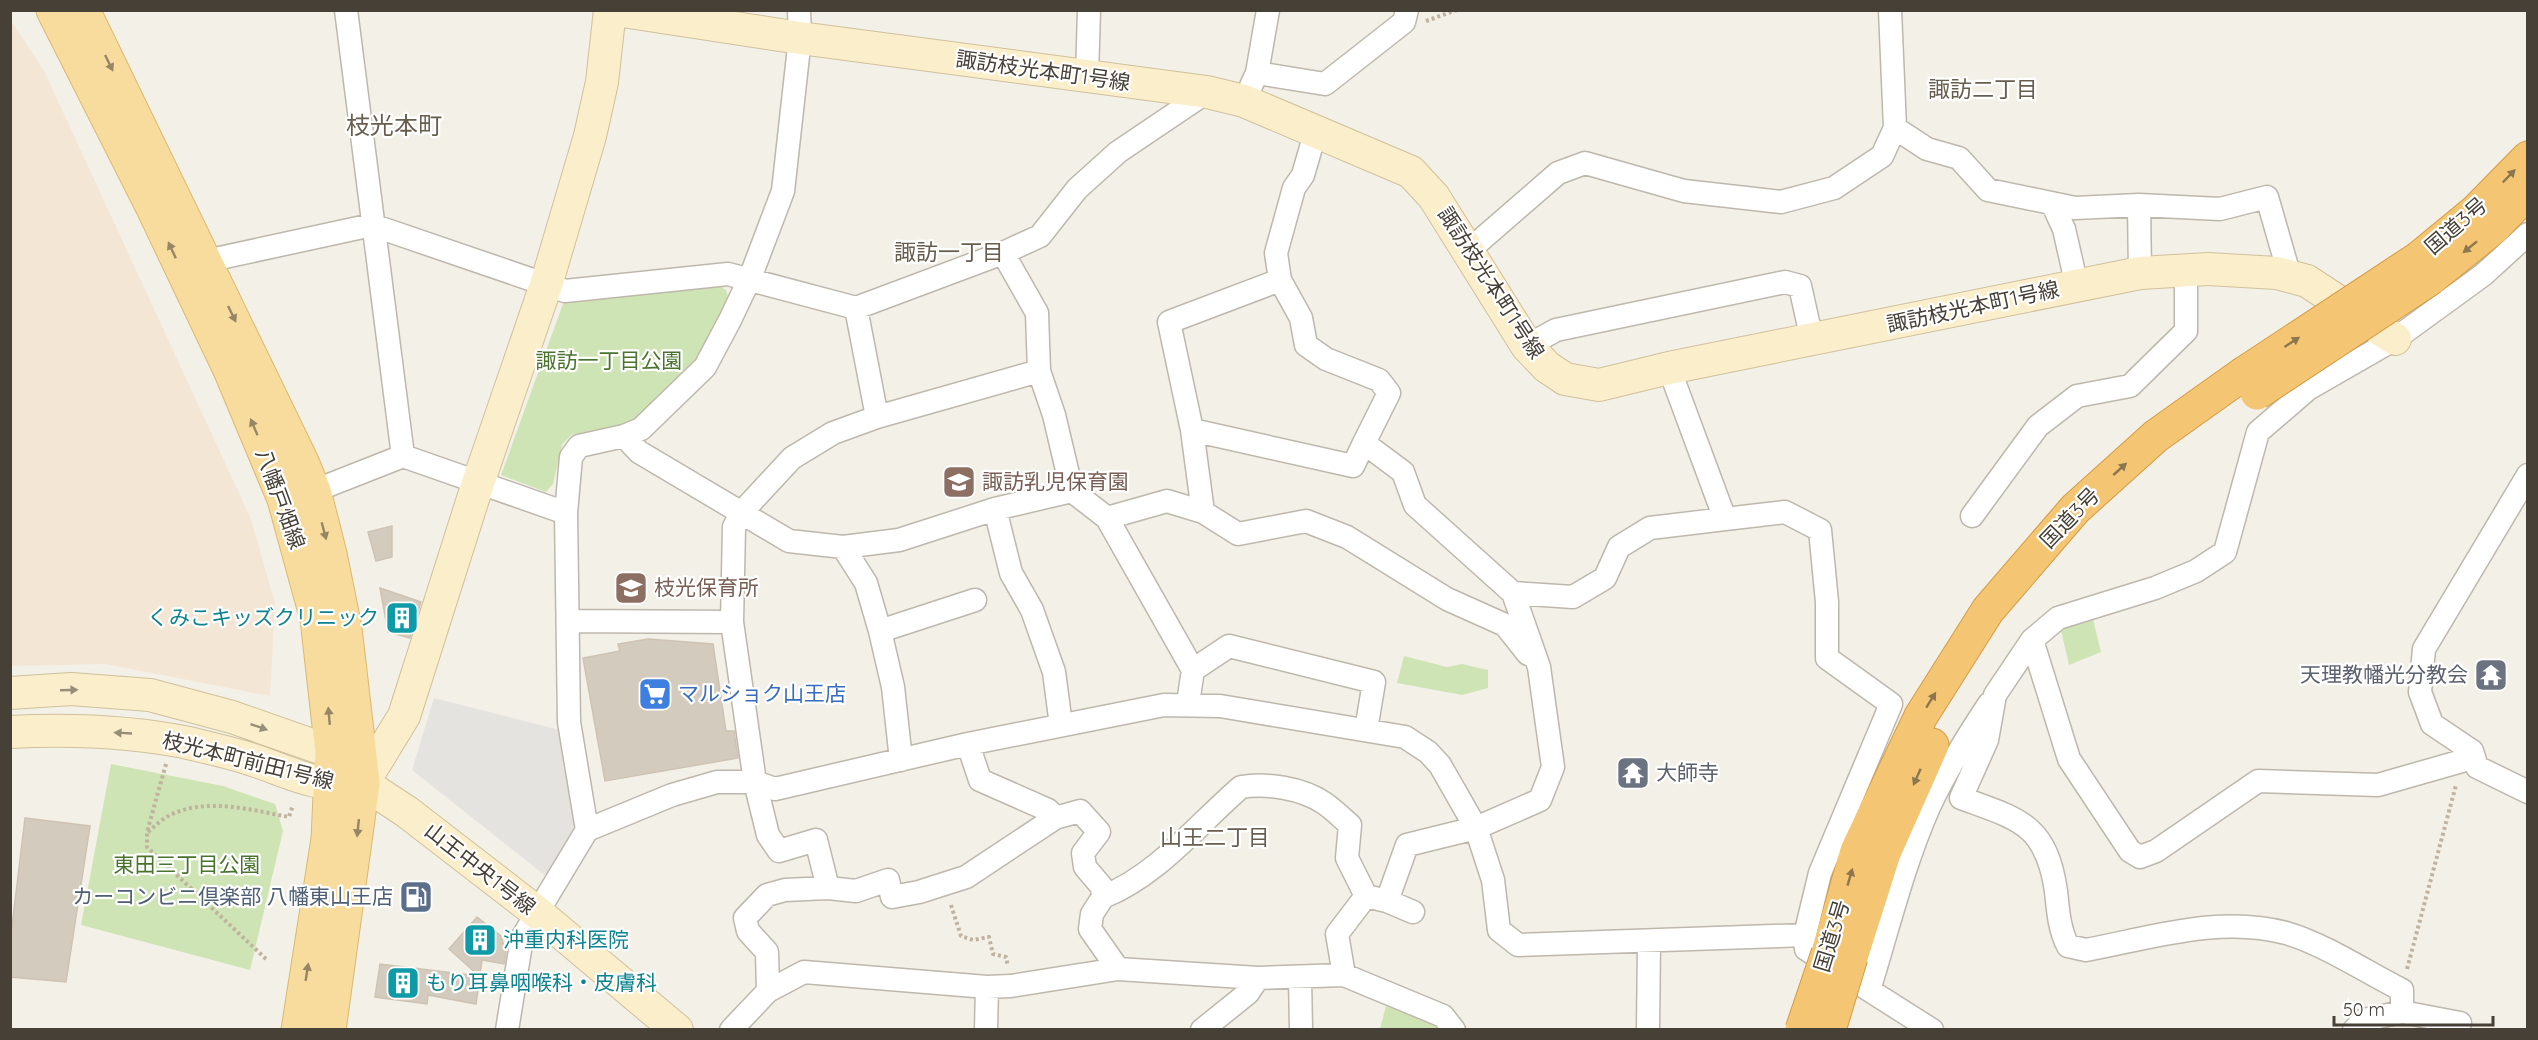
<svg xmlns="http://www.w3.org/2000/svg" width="2538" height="1040" font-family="Quicksand,'Noto Sans JP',sans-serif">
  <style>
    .commercial { fill: #f3e6d5 }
    .green { fill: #cfe4b4 }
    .parking { fill: #e5e3e0 }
    .building { fill: #d4cbbf; stroke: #cec3b2; stroke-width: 1.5 }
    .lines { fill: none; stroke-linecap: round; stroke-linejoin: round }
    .street-casing { stroke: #beb7ac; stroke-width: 25 }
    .secondary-casing { stroke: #d0c19b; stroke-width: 34 }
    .primary-casing { stroke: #dbb96e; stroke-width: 35 }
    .highway-casing { stroke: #d39b43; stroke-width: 35 }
    .path { stroke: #bfb29e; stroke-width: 4; stroke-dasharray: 3 3; stroke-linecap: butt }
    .street { stroke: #fff; stroke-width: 22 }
    .secondary { stroke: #fbeecb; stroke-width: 32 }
    .primary { stroke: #f7dc9d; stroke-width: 33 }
    .highway { stroke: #f4c673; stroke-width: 33 }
    .highway-bridge-casing { stroke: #d39b43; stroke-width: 35; stroke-linecap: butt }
    .highway-bridge { stroke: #f4c673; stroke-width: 33 }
    .oneway { fill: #968665 }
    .oneway2 { fill: #8c764f }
    .oneway3 { fill: #978e7a }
    .labels { text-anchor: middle; stroke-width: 4.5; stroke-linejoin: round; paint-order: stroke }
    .street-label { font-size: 21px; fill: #464037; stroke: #fff }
    .park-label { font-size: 21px; fill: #4a742e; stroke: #fff }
    .education-label { font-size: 21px; fill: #785e54; stroke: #fff; text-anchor: start }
    .culture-label { font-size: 21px; fill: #0d838f; stroke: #fff; text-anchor: start }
    .worship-label { font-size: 21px; fill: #5b616d; stroke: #fff; text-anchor: end }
    .shop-label { font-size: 21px; fill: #366cbe; stroke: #fff; text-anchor: start }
    .service-label { font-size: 21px; fill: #4e5e75; stroke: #fff; text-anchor: end }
    .neighbourhood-label { font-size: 22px; fill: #685e4f; stroke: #fff }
    .quarter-label { font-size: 24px; fill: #685e4f; stroke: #fff }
  </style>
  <rect width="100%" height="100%" fill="#f3f0e8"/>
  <path class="commercial" d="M10,19L44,71L251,519L275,604L270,696L105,664L11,666Z"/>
  <path class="green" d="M714,283L726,290L729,299L701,355L633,422L571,435L562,445L553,484L546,492L501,475L564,301Z
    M2092,615L2101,652L2069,665L2060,626Z
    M1404,656L1447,667L1462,664L1488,670V688L1462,695L1397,683Z
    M111,764L223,786L275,804L283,831L250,970L81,925Z
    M1386,1006L1434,1025L1438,1029H1380Z"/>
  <path class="parking" d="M434,698L560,730L575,833L547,877L412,770Z"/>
  <path class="building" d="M392,526V557L376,561L368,532Z
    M380,588L421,602L410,638L388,632Z
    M648,639L713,644L726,731H734L738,758L605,781L583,658L620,651L618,644Z
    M25,818L90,826L66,982L10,977V942Z
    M477,917L501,936L506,952L504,964L482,960L476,1004L428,995L427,1004L375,997L380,964L479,976L449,949Z"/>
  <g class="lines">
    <g class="street-casing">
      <path id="street" d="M346,10L403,456L566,513
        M1257,73L1325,84L1404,22L1407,10
        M1087,77L1089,10
        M1251,86L1257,73L1268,10
        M1895,128L1927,149L1959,158L1988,190L2075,208L2139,205L2140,273
        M1316,130L1303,175L1294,188L1276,253L1280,280L1301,318L1306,345L1326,359L1379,380L1389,393L1364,443L1403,472L1415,505L1513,593L1539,667L1553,767L1540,800L1476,828L1407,845L1387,901L1366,896L1337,934L1344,975
        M2052,203L2064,229L2077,286
        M2139,205L2220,209L2267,197L2290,277
        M1467,252L1558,173L1585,163L1684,191L1781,202L1834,188L1882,156L1895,128L1890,10
        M1003,253L1037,313L1039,371L1054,415L1072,491L1107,518L1193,670L1188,703
        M206,261L372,225L565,291L728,274L856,308L1003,253L1040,236L1077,189L1118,152L1207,92
        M856,308L877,417
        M1527,346L1556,330L1785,282L1800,286L1812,340
        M1192,430L1353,466L1364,443
        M624,436L639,452L789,541L843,547L899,540L995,509L1072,491
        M2528,475L2424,649L2420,692L2432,724L2472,751L2477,767L2528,792
        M314,491L403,456
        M995,509L1011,573L1032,610L1054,672L1061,725
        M1203,512L1192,430L1169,322L1280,280
        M1972,516L2038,426L2077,396L2130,386L2186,331V270
        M1107,518L1167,501L1203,512L1238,534L1306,521L1347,537L1447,599L1505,625L1528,654
        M843,547L866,583L880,631L893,687L901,760
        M1513,593L1573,597L1605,578L1619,547L1650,528L1725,519L1669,368
        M569,621L732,622
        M880,631L975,600
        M2032,640L2069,759L2130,851L2140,857L2156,851L2258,781L2378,785L2462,761L2472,751
        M1193,670L1229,646L1374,682L1366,730
        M968,744L980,780L1048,810L1055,818L1080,811L1099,832L1083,853L1085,867L1102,887L1103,897L1092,914L1090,929L1118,969
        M587,830L569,722L566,513L571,457L579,446L624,436L641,429L705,367L730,320L750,278L783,191L800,38L799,10
        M828,888L816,840L779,851L768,835L755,782L732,622L734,527L741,513L792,458L833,433L877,417L1039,371
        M1103,897C1158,875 1197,825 1241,787C1267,783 1302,788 1324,803C1333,809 1342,818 1350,825L1347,858L1366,896
        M1387,901L1413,912
        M1805,935L1806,949L1869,990C1888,929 1903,866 1929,807C1946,770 1967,737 1989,704
        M1300,977L1301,1030
        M1869,990L1932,1030
        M768,991L767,952L748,931L745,918L767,895L785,890L828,888L856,891L888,880L892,897L919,892L966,877L1055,818
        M2402,1012L2460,1023
        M507,1030L522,938L587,830L672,795L717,782H755L775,789L968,744L1164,705L1220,706L1405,737L1428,752L1440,765L1476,828L1493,880L1499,930L1518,945L1805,935L1820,873L1891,704L1827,658V602L1820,530L1785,512L1725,519
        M731,1030L768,991L804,972L987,987L1011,986L1118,969L1258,978L1344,975L1443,1016L1454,1030
        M986,1030L987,987
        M1202,1030L1248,993L1258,978
        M1648,1030L1649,942
        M2354,1030L2364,1020L2402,1012V990C2366,972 2324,944 2286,933C2220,915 2151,938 2086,950L2068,946C2059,929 2058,910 2056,891C2046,823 2018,819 1961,798L1987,740L1995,695L2032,640L2058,618L2155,588L2196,571L2225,552L2258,432L2308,389L2395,339L2483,275L2528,234"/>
    </g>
    <g class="secondary-casing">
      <path id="secondary" d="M616,10L800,38L1207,92L1244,101L1411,172L1434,197L1527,346L1547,367L1565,379L1599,385L1669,368L2140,273L2208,269L2277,273L2307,281L2395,339
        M10,693L71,689L150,695L232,717L332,752L363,783L407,812L539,914L677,1030
        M10,732C72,729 132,731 193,744C212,749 232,753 250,759C290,772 312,787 356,783
        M363,783L404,716L478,483L546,285L590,136L602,82L610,10"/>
    </g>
    <g class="primary-casing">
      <path id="primary" d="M53,10L152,206L230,370L284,499L317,619L332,752L328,839L298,1030
        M83,10L302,462L314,491L330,554L345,628L363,783L329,1030"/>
    </g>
    <g class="highway-casing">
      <path id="highway" d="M2419,258L2476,211L2528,158
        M2431,278L2492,229L2528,192
        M1828,953L1857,851L1921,716L1988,610L2075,509L2156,436L2243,374
        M1851,957L1884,853L1932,745"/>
    </g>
    <path class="path" d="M1426,21L1457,10
      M166,764L147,832V847L266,959
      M148,832C155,826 162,819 170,815C207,797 251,810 289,817L293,805
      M951,905L961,936L973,940L989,937L993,954L1006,957L1008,966
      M2407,969L2456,785"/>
    <use href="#street" class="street"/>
    <use href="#secondary" class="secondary"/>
    <use href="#primary" class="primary"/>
    <use href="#highway" class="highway"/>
    <g class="highway-bridge-casing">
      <path id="highway-bridge" d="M2243,374L2419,258
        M2257,393L2431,278
        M1802,1030L1828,953
        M1829,1030L1851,957"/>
    </g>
    <use href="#highway-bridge" class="highway-bridge"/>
  </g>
  <defs><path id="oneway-solid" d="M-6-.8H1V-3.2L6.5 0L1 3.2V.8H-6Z" transform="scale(1.5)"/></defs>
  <g class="oneway">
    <use href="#oneway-solid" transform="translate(109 63) rotate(64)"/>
    <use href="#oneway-solid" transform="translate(172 250) rotate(-115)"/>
    <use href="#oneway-solid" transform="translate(232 314) rotate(64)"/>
    <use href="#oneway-solid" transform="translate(254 427) rotate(-113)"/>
    <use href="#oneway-solid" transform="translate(324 531) rotate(75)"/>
    <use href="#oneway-solid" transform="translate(329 716) rotate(-95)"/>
    <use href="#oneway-solid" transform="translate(358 828) rotate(96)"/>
    <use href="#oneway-solid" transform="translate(307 972) rotate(-81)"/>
  </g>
  <g class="oneway2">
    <use href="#oneway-solid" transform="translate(2509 176) rotate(-46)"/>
    <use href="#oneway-solid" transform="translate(2470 247) rotate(141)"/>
    <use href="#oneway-solid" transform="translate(2292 342) rotate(-33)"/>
    <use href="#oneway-solid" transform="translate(2120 469) rotate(-42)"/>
    <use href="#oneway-solid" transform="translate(1931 700) rotate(-58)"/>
    <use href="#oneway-solid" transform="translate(1917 777) rotate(114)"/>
    <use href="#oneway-solid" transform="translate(1850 877) rotate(-74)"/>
  </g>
  <g class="oneway3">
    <use href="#oneway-solid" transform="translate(69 690) rotate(-2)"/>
    <use href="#oneway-solid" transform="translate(259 727) rotate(19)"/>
    <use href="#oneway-solid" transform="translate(123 733) rotate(-177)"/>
  </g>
  <defs>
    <g id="school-square" transform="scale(1.725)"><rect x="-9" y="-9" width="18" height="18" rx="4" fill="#8d6e63" stroke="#fff"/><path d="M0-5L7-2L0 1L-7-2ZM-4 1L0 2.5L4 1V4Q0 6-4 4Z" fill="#fff"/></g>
    <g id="building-square" transform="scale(1.725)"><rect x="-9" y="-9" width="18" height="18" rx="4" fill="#0f9aa8" stroke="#fff"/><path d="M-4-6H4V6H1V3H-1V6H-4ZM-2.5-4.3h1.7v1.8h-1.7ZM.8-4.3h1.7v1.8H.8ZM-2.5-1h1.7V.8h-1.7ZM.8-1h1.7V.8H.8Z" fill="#fff"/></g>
    <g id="temple-square" transform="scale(1.725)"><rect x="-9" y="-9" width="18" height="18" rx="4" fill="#6b7280" stroke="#fff"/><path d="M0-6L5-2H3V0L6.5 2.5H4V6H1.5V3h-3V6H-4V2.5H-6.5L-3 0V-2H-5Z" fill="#fff"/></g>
    <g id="supermarket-square" transform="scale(1.725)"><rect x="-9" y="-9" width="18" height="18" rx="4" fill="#3f7fe0" stroke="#fff"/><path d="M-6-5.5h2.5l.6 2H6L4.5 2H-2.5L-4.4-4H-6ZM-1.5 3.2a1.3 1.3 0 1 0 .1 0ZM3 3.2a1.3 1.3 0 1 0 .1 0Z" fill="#fff"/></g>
    <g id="fuel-square" transform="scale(1.725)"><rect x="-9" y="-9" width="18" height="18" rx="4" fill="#5c6f8a" stroke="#fff"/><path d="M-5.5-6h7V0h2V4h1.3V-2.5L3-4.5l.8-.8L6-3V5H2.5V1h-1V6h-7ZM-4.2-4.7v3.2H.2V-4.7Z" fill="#fff"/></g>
  </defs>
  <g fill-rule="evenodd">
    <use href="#school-square" x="959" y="482"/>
    <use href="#school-square" x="631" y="588"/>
    <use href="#building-square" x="402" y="618"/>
    <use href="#temple-square" x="2491" y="675"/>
    <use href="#supermarket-square" x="655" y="694"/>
    <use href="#temple-square" x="1633" y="773"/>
    <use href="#fuel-square" x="416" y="897"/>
    <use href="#building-square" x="480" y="940"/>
    <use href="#building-square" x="403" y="983"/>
  </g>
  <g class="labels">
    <g class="street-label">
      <text transform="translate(1043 71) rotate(8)" y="7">諏訪枝光本町1号線</text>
      <text transform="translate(2456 226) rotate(-41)" y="7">国道3号</text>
      <text transform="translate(1491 283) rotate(57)" y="7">諏訪枝光本町1号線</text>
      <text transform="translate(1973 307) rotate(-12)" y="7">諏訪枝光本町1号線</text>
      <text transform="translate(280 499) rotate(70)" y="7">八幡戸畑線</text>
      <text transform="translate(2070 518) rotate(-46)" y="7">国道3号</text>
      <text transform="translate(248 761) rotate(14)" y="7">枝光本町前田1号線</text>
      <text transform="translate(480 869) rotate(38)" y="7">山王中央1号線</text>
      <text transform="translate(1832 936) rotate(-73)" y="7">国道3号</text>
    </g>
    <g class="park-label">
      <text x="609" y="368">諏訪一丁目公園</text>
      <text x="187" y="872">東田三丁目公園</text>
    </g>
    <g class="education-label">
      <text x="982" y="489">諏訪乳児保育園</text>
      <text x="654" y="595">枝光保育所</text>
    </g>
    <g class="culture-label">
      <text x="379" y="625" text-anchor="end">くみこキッズクリニック</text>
      <text x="503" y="947">沖重内科医院</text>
      <text x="426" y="990">もり耳鼻咽喉科・皮膚科</text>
    </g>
    <g class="worship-label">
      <text x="2468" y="682">天理教幡光分教会</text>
      <text x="1656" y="780" text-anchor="start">大師寺</text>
    </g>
    <g class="shop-label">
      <text x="678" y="701">マルショク山王店</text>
    </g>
    <g class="service-label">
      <text x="393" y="904">カーコンビニ倶楽部 八幡東山王店</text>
    </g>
    <g class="neighbourhood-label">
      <text x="1983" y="97">諏訪二丁目</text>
      <text x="949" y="260">諏訪一丁目</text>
      <text x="1215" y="845">山王二丁目</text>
    </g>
    <g class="quarter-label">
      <text x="394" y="134">枝光本町</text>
    </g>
  </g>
  <rect width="2538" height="1040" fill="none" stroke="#464037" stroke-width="24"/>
  <path d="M2334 1016v9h159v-9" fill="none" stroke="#464037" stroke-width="3"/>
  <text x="2343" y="1016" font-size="18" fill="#464037" stroke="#ffffff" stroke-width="4.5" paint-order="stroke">50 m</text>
</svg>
